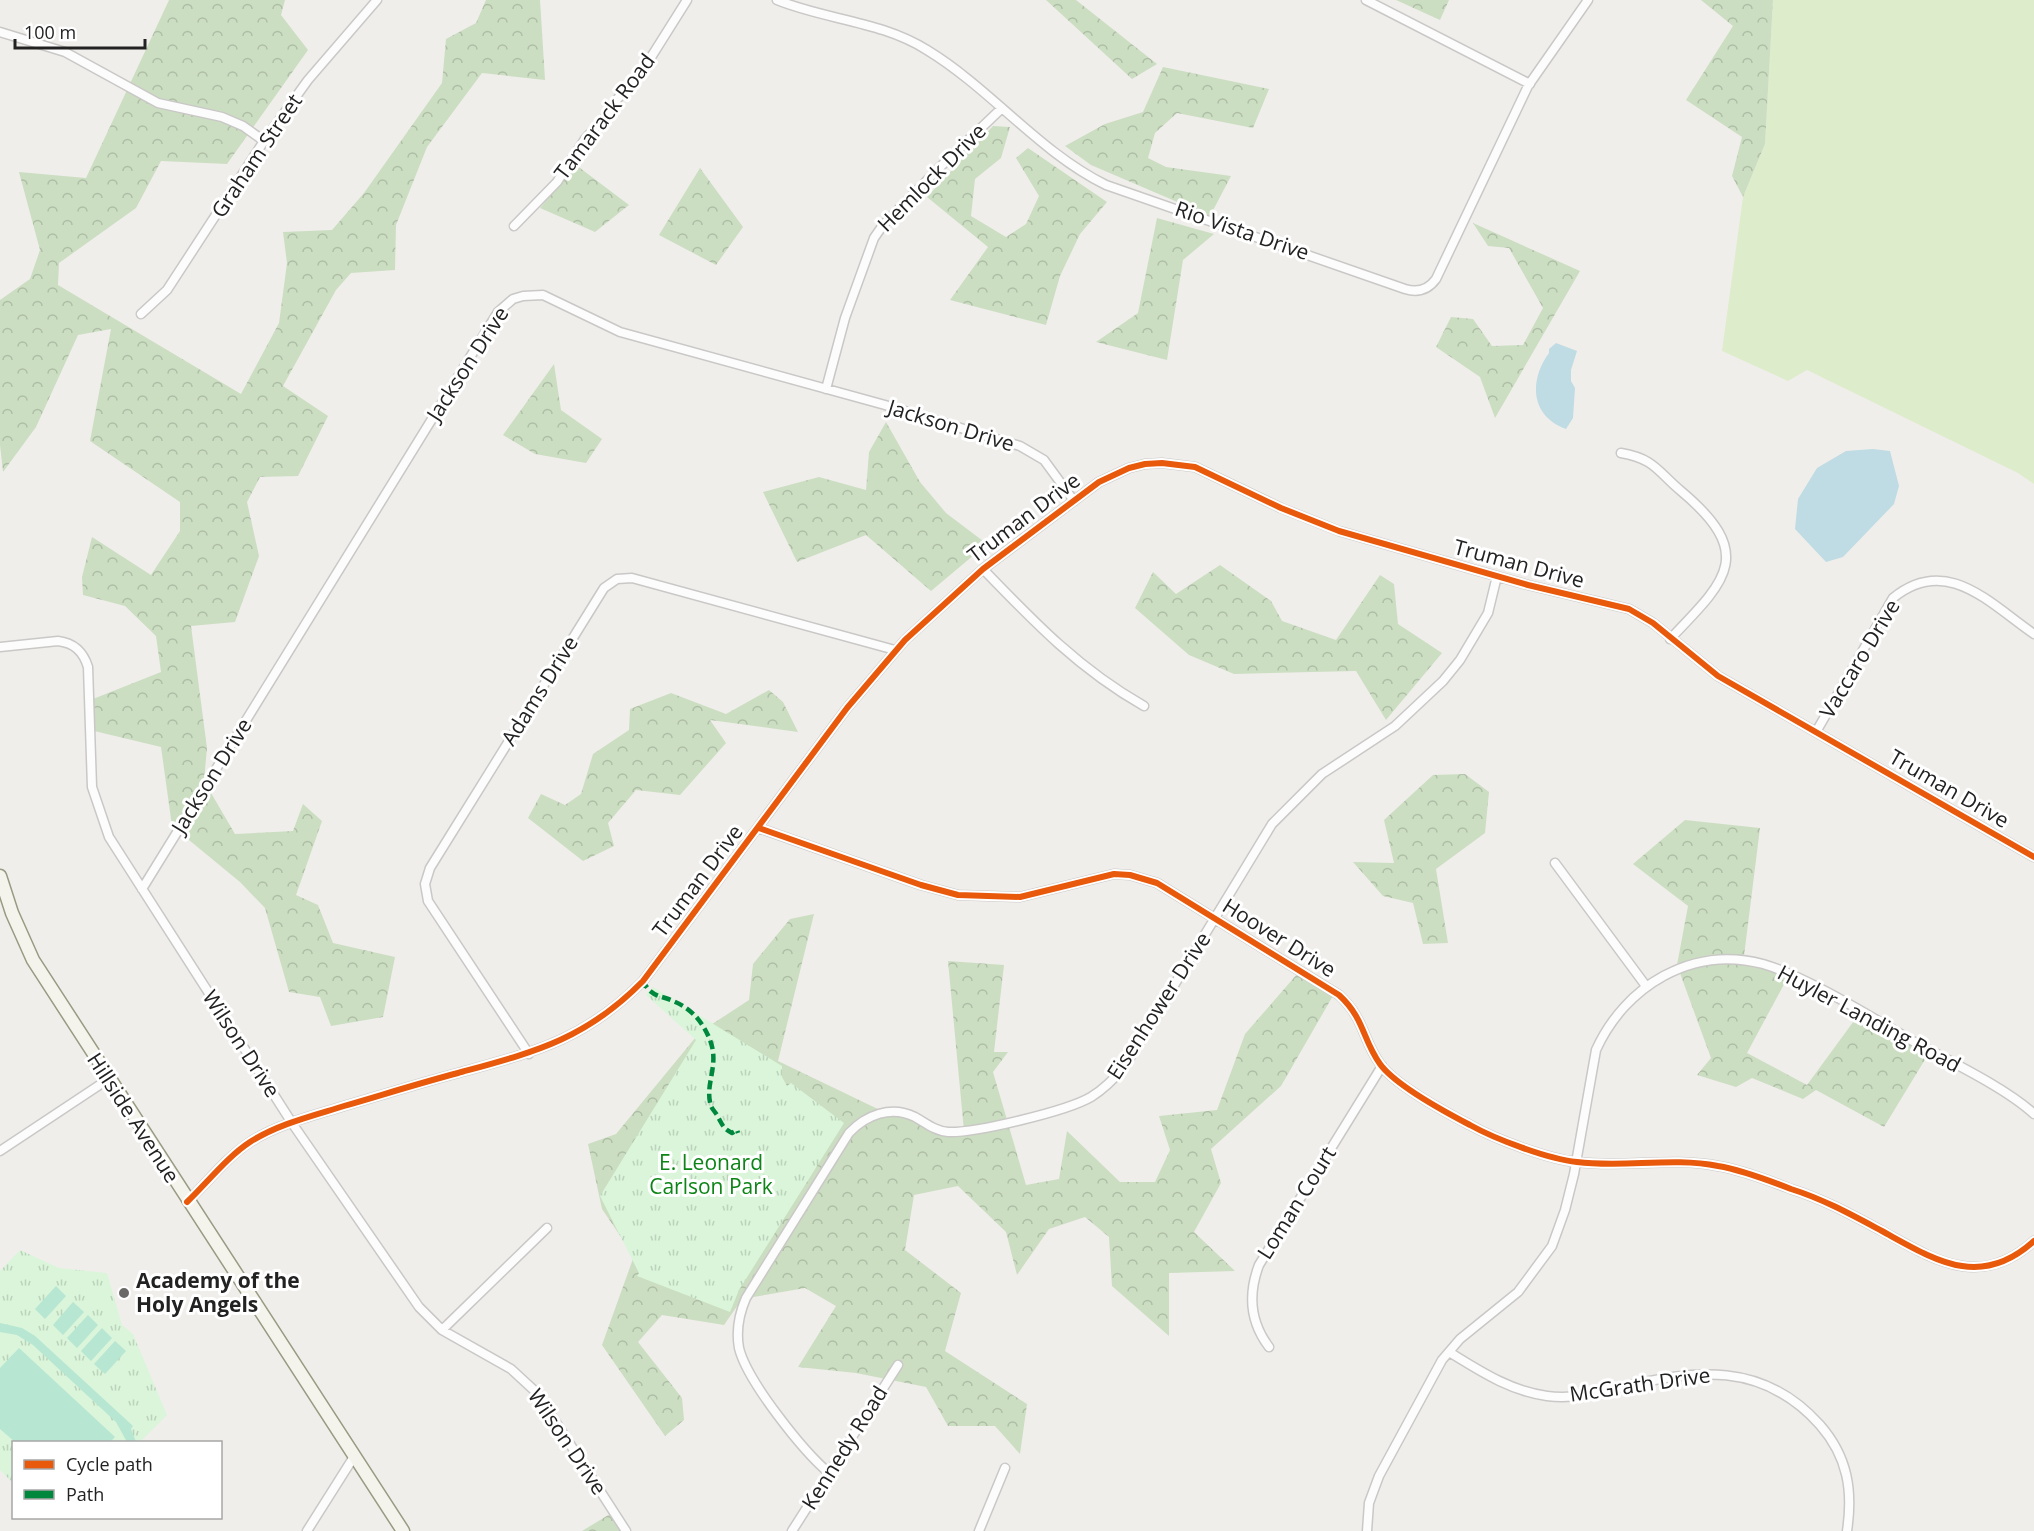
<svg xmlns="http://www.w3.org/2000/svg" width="2034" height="1531" font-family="'Open Sans',sans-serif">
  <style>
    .grass { fill: #ddeccb }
    .forest { fill: url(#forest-crowns) }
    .park { fill: url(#park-tufts) }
    .pitch { fill: #b7e6d2 }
    .water { fill: #bfdbe3 }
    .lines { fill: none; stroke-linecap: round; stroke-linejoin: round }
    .minor-casing { stroke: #c9c8c7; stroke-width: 11 }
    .secondary-casing { stroke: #999a82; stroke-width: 15 }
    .minor { stroke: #fdfcfc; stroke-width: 8 }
    .secondary { stroke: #f4f4ed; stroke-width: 12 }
    .quiet { stroke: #00873e; stroke-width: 4.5; stroke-dasharray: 9 4.5; stroke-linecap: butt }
    .cycleway-casing { stroke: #fff; stroke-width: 10 }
    .cycleway { stroke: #e8590c; stroke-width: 6 }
    .poi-dot { fill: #6a6968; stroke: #fff; stroke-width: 2 }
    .labels { text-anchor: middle; stroke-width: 6; stroke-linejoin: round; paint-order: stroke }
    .street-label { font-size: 21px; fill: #222; stroke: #fff }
    .park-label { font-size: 21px; fill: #0c8416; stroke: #fff }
    .poi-label { font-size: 21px; font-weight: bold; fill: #222; stroke: #fff; text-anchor: start }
  </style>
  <defs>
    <pattern id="forest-crowns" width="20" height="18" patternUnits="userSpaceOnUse" patternTransform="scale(1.5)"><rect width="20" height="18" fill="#cbdec1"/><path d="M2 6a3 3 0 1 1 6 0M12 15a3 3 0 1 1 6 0" fill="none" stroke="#aebea6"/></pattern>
    <pattern id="park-tufts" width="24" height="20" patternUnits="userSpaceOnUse" patternTransform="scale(1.5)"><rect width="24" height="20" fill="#daf5da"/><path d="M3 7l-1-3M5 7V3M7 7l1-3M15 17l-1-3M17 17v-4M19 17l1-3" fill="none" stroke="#bbd2bb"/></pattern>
  </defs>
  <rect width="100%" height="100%" fill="#f0eeeb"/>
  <path class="grass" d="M1773,0H2034V484L2018,473L1807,370L1788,381L1722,351L1743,197L1765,144Z"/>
  <path class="forest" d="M169,0H285L281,15L308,50L227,164L161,161L136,208L59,263L58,285L241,394L279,323L287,263L283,232L332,230L364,193L442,83L446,39L476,23L486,0H540L545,80L482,73L427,147L396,225L395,270L351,273L336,290L283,386L328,416L298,476L260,477L247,502L259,556L235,622L191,626L207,748L204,781L235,834L293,831L303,804L322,821L296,895L318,905L333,943L395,957L383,1017L331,1026L320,997L289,992L265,908L240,882L172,826L161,747L90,730L88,701L161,672L156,636L125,606L83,595L82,577L92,537L151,575L180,531V502L90,441L111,329L78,335L36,427L3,472L0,445V300L30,279L40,250L19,172L86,178Z
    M1046,0H1076L1157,64L1132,79Z
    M1396,0H1449L1440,20Z
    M1701,0H1773L1765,144L1743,197L1732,176L1742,137L1686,100L1733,26Z
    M1163,67L1269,89L1253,128L1177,113L1155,133L1148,158L1166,167L1231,176L1210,216L1091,165L1065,146L1105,124L1143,112Z
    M993,126L1010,127L1001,158L975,179L971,216L1006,237L1026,224L1039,196L1016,158L1028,148L1107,202L1080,234L1060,276L1046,325L950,300L988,247L927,197Z
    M576,165L629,205L595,232L540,208Z
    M700,168L743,227L716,265L659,235Z
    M1157,218L1214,234L1183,260L1167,360L1096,342L1138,313Z
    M1473,223L1580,271L1495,418L1480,377L1436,347L1451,317L1473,319L1492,346L1523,345L1543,308L1509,248L1488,246Z
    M554,364L561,410L602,439L586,463L535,454L503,435Z
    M886,422L920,482L946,513L987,544L931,591L866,535L797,562L763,492L819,477L866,490L869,452Z
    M1220,565L1271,601L1282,621L1336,640L1380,575L1394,584L1398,624L1442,653L1386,720L1356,671L1234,674L1189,655L1135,608L1153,572L1176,594Z
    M769,690L783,702L798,732L710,720L726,743L680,795L636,790L608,823L614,846L583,861L528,818L541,794L565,805L581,794L593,754L629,730L630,709L671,693L726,714Z
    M1465,774L1489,792L1485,833L1436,869L1448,943L1423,944L1413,903L1383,896L1353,862L1394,863L1384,820L1433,775Z
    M1685,820L1760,828L1744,956L1789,975L1747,1053L1807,1085L1859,1014L1929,1053L1884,1127L1816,1090L1803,1099L1752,1078L1736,1087L1697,1075L1711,1058L1677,965L1688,906L1633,864Z
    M814,914L778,1061L882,1111L964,1131L948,961L1004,965L994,1052H1008L993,1072L1026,1185L1059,1179L1067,1131L1120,1182H1155L1170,1150L1159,1116L1217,1110L1245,1034L1298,973L1334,994L1281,1086L1211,1149L1221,1183L1194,1232L1235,1271L1169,1273V1336L1112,1286L1109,1237L1085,1217L1049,1229L1017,1275L1006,1232L958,1186L914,1195L905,1250L961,1293L945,1351L1027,1404L1020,1454L995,1426H948L926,1387L856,1373L798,1367L836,1306L805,1288L742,1299L724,1325L662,1315L638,1342L682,1398L684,1420L665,1436L602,1345L634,1256L602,1209L588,1144L616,1134L700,1032L749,1000L753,964L790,919Z
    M610,1514L621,1531H582Z"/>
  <path class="park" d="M653,987L782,1066V1077L787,1086L791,1083L844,1123L739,1290L730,1312L637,1276L639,1273L600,1196L696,1040L646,995Z
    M20,1250L59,1268L107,1273L122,1325L133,1334L167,1415L140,1442H14L13,1483L0,1470V1271Z"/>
  <path class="pitch" d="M56,1286L66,1296L45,1319L35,1309Z
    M73,1302L84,1312L63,1335L53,1325Z
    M88,1315L98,1325L77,1348L67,1338Z
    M0,1323L22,1328L35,1336L133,1426L131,1429L136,1442H127L116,1422L33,1345L17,1335L0,1332Z
    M102,1328L112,1338L91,1361L81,1351Z
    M115,1341L126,1351L105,1374L94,1364Z
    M19,1348L115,1437L110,1442H15L0,1429V1368Z"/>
  <path class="water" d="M1556,343L1577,351L1571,370V381L1575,388L1573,418L1566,429C1530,416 1529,380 1549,353V349Z
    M1873,449L1890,451L1899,486L1894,504L1843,557L1826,562L1795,529L1798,499L1817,468L1846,451Z"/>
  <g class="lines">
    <g class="minor-casing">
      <path id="minor" d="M777,0C826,20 881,21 927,50C991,89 1039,152 1106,185L1405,289C1418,293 1428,290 1436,279L1528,86L1588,0
        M1366,0L1530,84
        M0,32L65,52L158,103L222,117L243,126L264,141
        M514,226L557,182L585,139L609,113L612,105L643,70L687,0
        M141,314L167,290L264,141L308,80L377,0
        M826,389L845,318L874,238L883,225L939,168L1002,108
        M1621,453C1655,459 1657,471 1681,491C1756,554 1727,580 1670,639
        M983,569C1034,622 1079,669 1144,706
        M0,647L58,641C74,643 83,651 88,667L92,787L109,837L292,1123L419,1307L442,1330L511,1369L537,1393L626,1531
        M1816,732L1893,598C1947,554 1990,604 2034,634
        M759,828L921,885L958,895L1020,897L1114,874L1130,875L1157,883L1339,995C1365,1019 1362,1039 1380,1064C1396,1086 1445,1112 1470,1125C1495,1139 1548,1159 1577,1162C1623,1168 1672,1157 1718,1166C1742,1170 1768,1180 1791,1189C1823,1199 1852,1215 1882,1231C1935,1260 1980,1290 2034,1241
        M1555,863L1646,986
        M142,889L498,312L513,299L523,296L543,295L620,332L885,405L1020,446L1044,460L1074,501
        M529,1054L428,901L425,884L430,868L604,588L617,579L632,578L895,650
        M0,1151L107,1080L111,1084
        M187,1202C207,1183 227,1157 250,1142C278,1124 312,1116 344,1106C382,1095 420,1083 458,1073C534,1052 585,1040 643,981L847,708L905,640L983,569L1099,482L1129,468L1145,464L1162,463L1195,467L1281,508L1339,531L1528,585L1629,609L1653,623L1718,676L2034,857
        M442,1330L547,1228
        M1269,1347C1250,1322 1248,1294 1259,1265L1382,1066
        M1449,1352C1480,1371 1510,1391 1547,1396C1572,1399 1595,1394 1619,1388C1695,1369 1763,1361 1820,1425C1848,1457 1853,1491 1847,1531
        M829,1473C803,1451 747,1381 739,1348C736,1331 739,1314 746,1298L849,1133C866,1115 891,1105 915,1117C926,1123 935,1131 948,1132C976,1133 1067,1111 1091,1097C1104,1089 1115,1078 1125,1066L1272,824L1322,774L1395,726L1443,681L1460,660L1488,613L1497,576
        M307,1531L355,1455
        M792,1531L898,1365
        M979,1531L1005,1468
        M1367,1531L1369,1503L1379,1476L1442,1360L1460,1339L1518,1292L1552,1246L1565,1210L1574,1174L1596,1050C1625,986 1692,945 1763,964C1807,977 1868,1015 1909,1039C1945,1059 2005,1087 2034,1114"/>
    </g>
    <g class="secondary-casing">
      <path id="secondary" d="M0,876L12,913L33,960L403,1531"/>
    </g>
    <use href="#minor" class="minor"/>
    <use href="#secondary" class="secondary"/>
    <path class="quiet" d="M639,985L646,986C653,997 663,996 673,1001C691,1008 703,1022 710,1040C720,1066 704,1084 711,1106C712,1109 717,1114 718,1117C723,1126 723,1128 732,1133L737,1130L738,1133"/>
    <g class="cycleway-casing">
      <path id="cycleway" d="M759,828L921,885L958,895L1020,897L1114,874L1130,875L1157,883L1339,995C1365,1019 1362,1039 1380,1064C1396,1086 1445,1112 1470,1125C1495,1139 1548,1159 1577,1162C1623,1168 1672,1157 1718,1166C1742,1170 1768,1180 1791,1189C1823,1199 1852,1215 1882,1231C1935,1260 1980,1290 2034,1241
        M187,1202C207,1183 227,1157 250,1142C278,1124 312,1116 344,1106C382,1095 420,1083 458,1073C534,1052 585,1040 643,981L847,708L905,640L983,569L1099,482L1129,468L1145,464L1162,463L1195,467L1281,508L1339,531L1528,585L1629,609L1653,623L1718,676L2034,857"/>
    </g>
    <use href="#cycleway" class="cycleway"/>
  </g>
  <circle class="poi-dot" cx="124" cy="1293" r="6"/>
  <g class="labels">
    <g class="street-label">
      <text transform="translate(605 117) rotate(-53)" y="7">Tamarack Road</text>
      <text transform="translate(257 156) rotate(-56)" y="7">Graham Street</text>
      <text transform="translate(932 178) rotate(-45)" y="7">Hemlock Drive</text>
      <text transform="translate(1242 231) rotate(19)" y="7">Rio Vista Drive</text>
      <text transform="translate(468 364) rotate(-57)" y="7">Jackson Drive</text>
      <text transform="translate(951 426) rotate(17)" y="7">Jackson Drive</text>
      <text transform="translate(1024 518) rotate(-37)" y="7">Truman Drive</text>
      <text transform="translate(1519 564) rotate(15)" y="7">Truman Drive</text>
      <text transform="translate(1860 659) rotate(-59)" y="7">Vaccaro Drive</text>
      <text transform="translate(540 691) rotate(-58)" y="7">Adams Drive</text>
      <text transform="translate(212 776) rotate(-58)" y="7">Jackson Drive</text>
      <text transform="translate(1949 789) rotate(30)" y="7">Truman Drive</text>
      <text transform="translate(698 881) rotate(-53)" y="7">Truman Drive</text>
      <text transform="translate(1279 938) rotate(32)" y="7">Hoover Drive</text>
      <text transform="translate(1159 1006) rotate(-57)" y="7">Eisenhower Drive</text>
      <text transform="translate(1869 1019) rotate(28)" y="7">Huyler Landing Road</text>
      <text transform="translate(241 1044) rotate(57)" y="7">Wilson Drive</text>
      <text transform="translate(133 1118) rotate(57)" y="7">Hillside Avenue</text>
      <text transform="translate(1297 1203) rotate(-58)" y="7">Loman Court</text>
      <text transform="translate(1640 1385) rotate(-8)" y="7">McGrath Drive</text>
      <text transform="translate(567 1442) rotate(56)" y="7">Wilson Drive</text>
      <text transform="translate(845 1448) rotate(-58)" y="7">Kennedy Road</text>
    </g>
    <g class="park-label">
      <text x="711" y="1170">E. Leonard<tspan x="711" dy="24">Carlson Park</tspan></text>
    </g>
    <g class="poi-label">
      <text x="136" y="1288">Academy of the<tspan x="136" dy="24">Holy Angels</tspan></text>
    </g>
  </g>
  <rect x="12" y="1441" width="210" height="78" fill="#ffffff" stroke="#a7a7a7" stroke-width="1.5"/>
  <rect x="24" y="1460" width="30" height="9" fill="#e8590c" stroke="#a7a7a7" stroke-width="1.5"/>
  <text x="66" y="1471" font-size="18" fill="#222222">Cycle path</text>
  <rect x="24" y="1490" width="30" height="9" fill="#00873e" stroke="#a7a7a7" stroke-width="1.5"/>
  <text x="66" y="1501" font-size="18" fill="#222222">Path</text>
  <path d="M15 39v9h130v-9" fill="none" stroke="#222222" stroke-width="3"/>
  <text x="24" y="39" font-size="18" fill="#222222" stroke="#ffffff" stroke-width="4.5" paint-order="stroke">100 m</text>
</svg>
